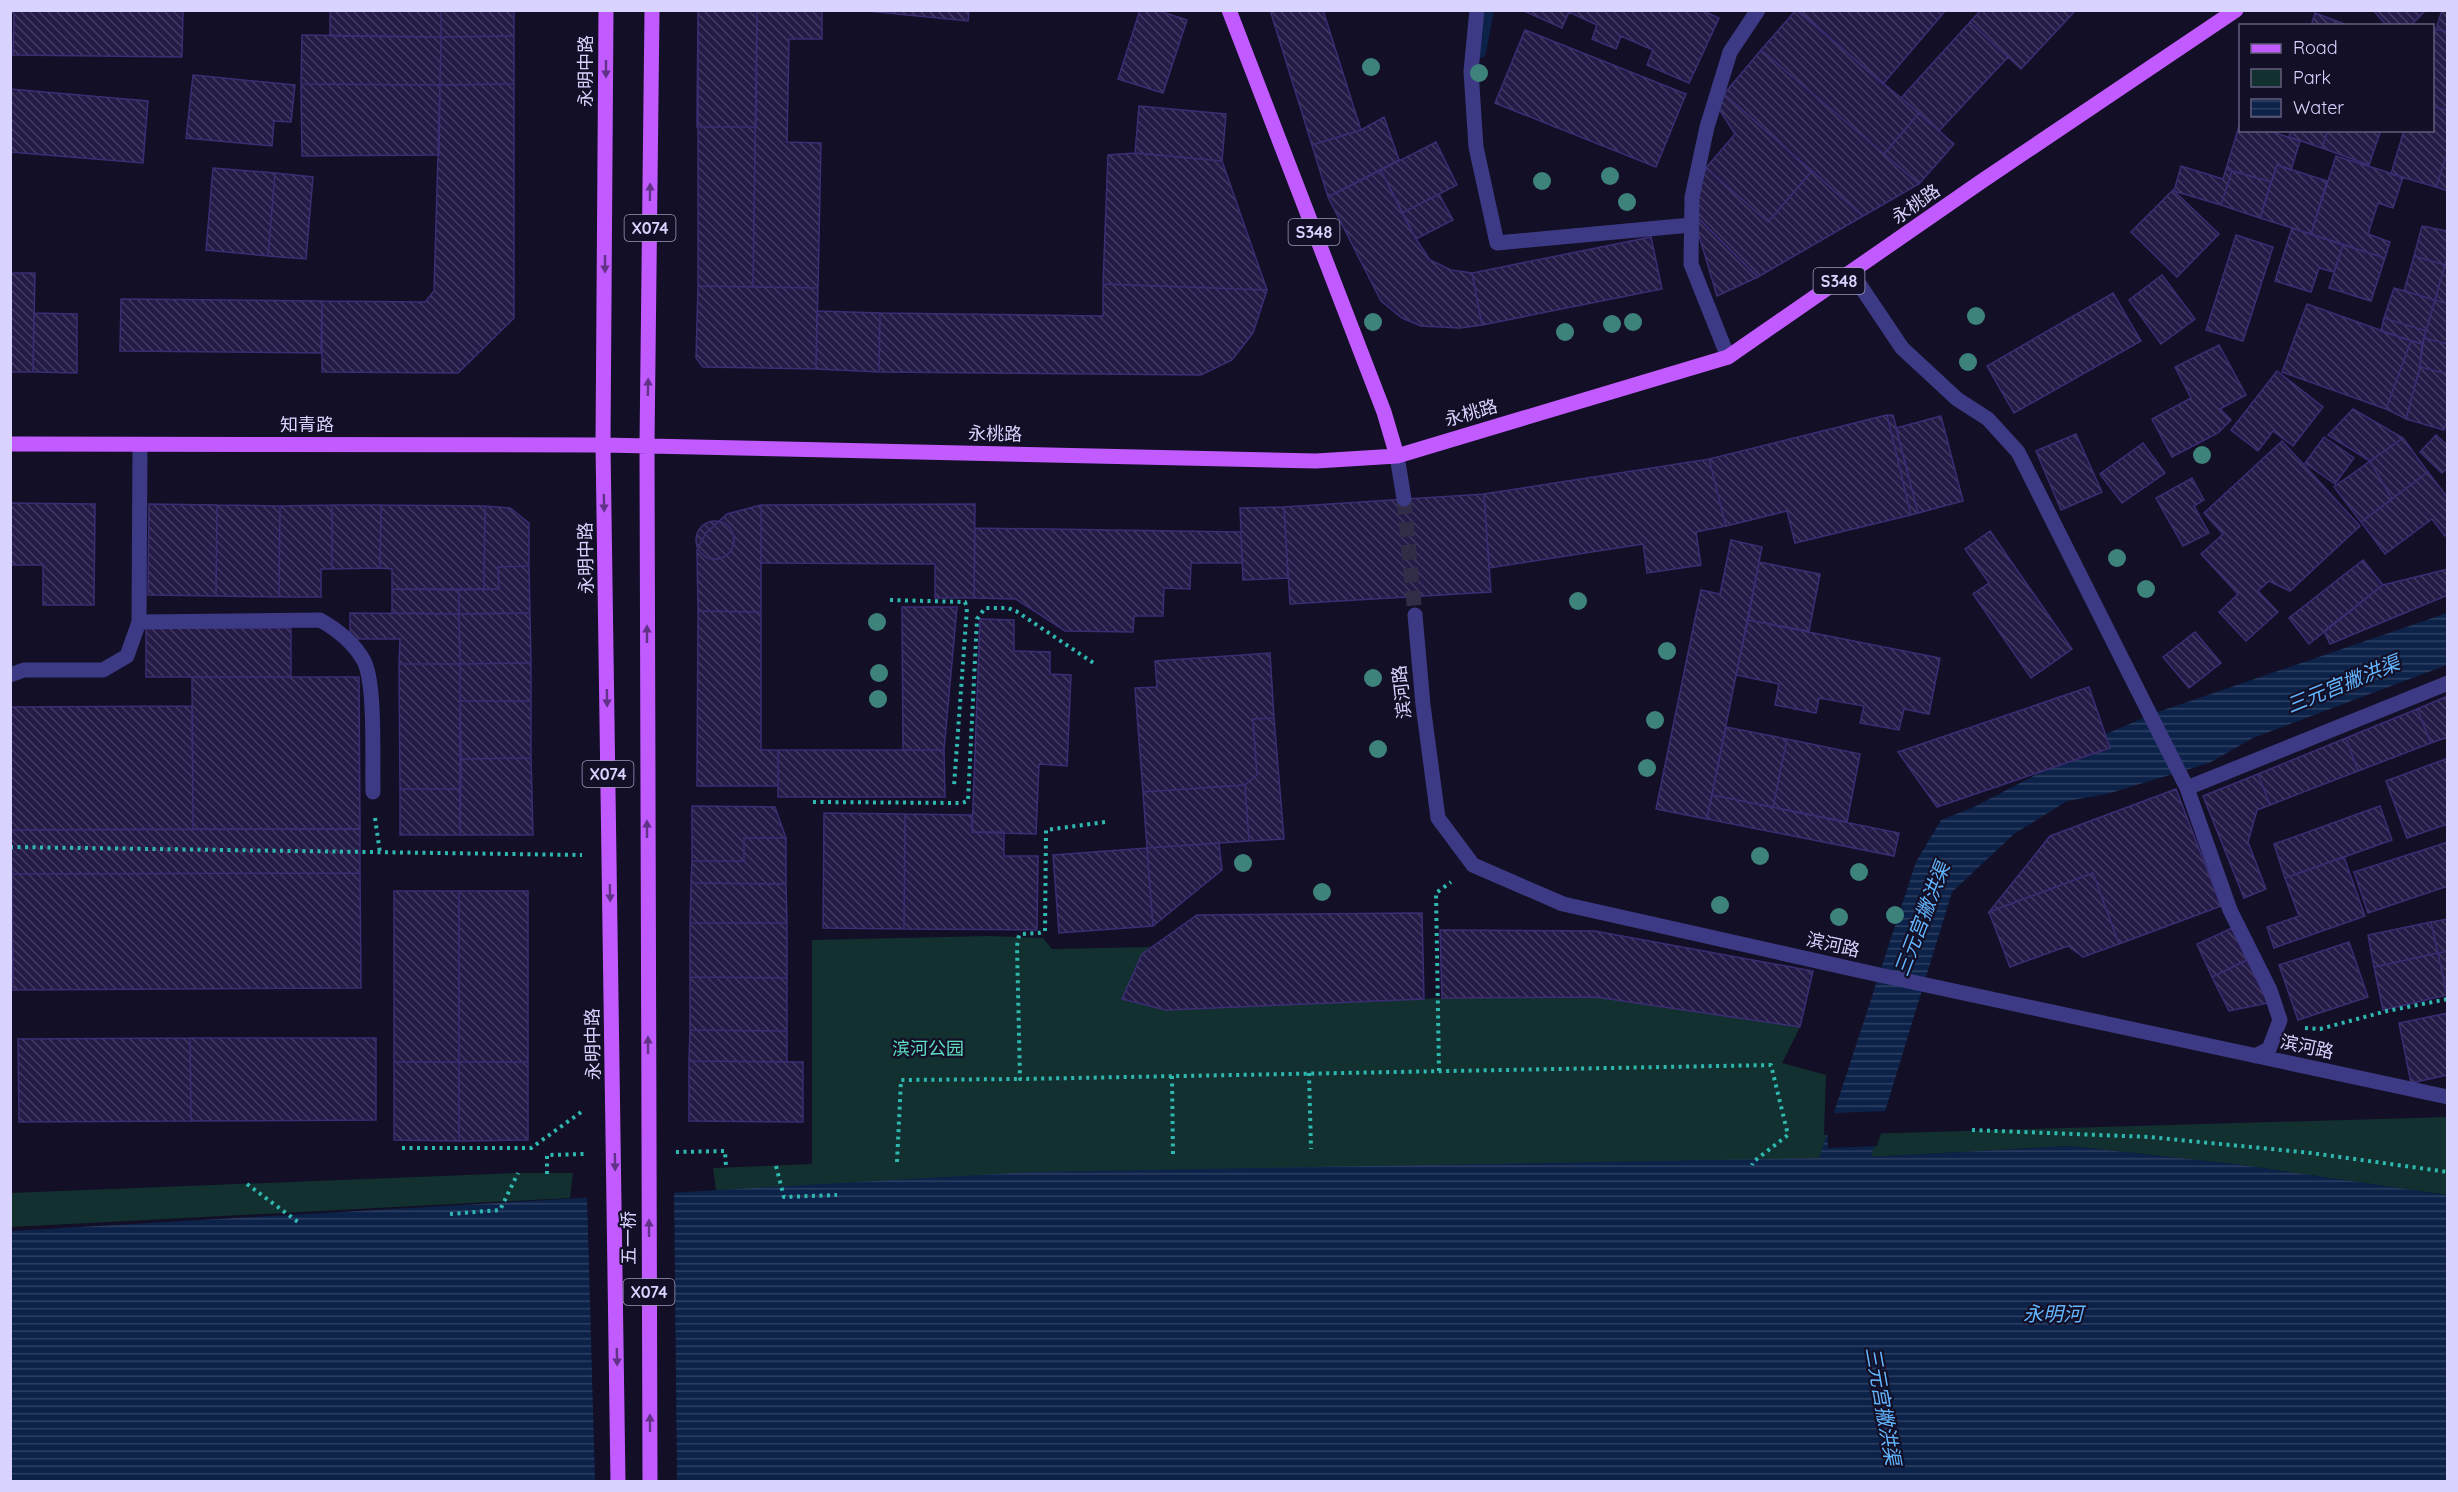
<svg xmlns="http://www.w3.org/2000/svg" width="2458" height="1492" font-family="Quicksand,'Noto Sans SC',sans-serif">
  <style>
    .green { fill: #12302f }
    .water { fill: url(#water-rules) }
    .pier { fill: #130f26 }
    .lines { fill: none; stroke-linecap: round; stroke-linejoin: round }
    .stream { stroke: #0c2248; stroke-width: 12 }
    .building { fill: url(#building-back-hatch); stroke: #3b2d73; stroke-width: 1.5 }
    .minor-tunnel { stroke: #312d47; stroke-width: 15; stroke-dasharray: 15 8; stroke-linecap: butt }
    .path { stroke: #2fb8b0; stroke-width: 4; stroke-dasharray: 3 4.5; stroke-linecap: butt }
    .minor { stroke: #3d3a85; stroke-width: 15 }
    .major { stroke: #c25bff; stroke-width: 15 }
    .tree { fill: #3d827b }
    .oneway { fill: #623188 }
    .labels { text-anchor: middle; stroke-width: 4.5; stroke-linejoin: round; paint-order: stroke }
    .shield { fill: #130f26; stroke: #9e99be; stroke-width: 1.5 }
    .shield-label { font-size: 16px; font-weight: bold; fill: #d9d4ff }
    .street-label { font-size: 18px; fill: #d9d4ff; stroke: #130f26 }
    .park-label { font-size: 18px; fill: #5fe0c0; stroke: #130f26 }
    .water-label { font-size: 20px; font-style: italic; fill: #62b6ff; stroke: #130f26 }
  </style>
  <defs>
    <pattern id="water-rules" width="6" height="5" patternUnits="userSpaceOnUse" patternTransform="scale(1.5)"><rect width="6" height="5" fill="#0c2248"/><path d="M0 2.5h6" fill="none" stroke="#2f4163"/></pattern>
    <pattern id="building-back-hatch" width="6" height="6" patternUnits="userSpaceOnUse" patternTransform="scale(1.5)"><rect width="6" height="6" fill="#241b47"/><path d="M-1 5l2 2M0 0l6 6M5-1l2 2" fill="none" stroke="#433b63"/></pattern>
  </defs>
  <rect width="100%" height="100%" fill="#130f26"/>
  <path class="green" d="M989,936L1043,938L1052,949L1150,947L1142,954L1122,999L1166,1010L1463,997H1596L1800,1027L1782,1063L1826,1075L1824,1135L2448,1117L2447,1195L2235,1164L2069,1146L1870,1157L1351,1169L716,1190L713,1168L812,1164V940Z
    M518,1173H573L570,1198L11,1227V1193Z"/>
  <path class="water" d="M2447,613V665L2253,738L2209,763L2107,794L2067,801L2014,834L1952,892L1871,1157L2069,1146L2235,1164L2447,1195V1481L11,1482V1231L1032,1172L1819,1158L1916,862L1941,820L1974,807L2041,772L2110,749L2106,734L2155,713Z"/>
  <path class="pier" d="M1888,1111L1877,1146L1828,1148L1827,1125L1831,1113Z
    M674,1190L677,1481H595L587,1194Z"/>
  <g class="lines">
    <path class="stream" d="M1480,52L1488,10"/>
  </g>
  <path class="building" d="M10,10H183L182,57L13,55L14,13H10Z
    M330,10H441V37L330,36Z
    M441,10H514V36L441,37Z
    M698,10H757L753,287L698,286Z
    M698,10H757L756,127H697Z
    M757,10H822V39H789L787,142L821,143L818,288L753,287Z
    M857,10H969L968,21Z
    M1140,10H1156L1187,20L1163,93L1118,79Z
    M1270,10H1323L1361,130L1312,145Z
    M1702,10L1719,18L1689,83L1647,65L1653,50L1621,36L1616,49L1592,39L1597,25L1569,12L1562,28L1524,11Z
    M1796,10L1919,113L1884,154L1761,50Z
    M1798,10H1946L1883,84Z
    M1981,10H2076L2021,69L1970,22Z
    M2373,10H2426L2410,26H2387Z
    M2442,10H2448V32L2436,29Z
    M2315,13L2350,26H2311Z
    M1970,22L2008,57L1939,131L1901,98Z
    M2436,29L2448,32V111L2432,106V40Z
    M1525,30L1686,94L1656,167L1495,103Z
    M302,35L441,37L440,85L301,84Z
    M514,36V84L440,85L441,37Z
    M1761,50L1884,154L1919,184L1863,216L1724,94Z
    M193,75L295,85L291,122L274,121L272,146L186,138Z
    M301,84L440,85L439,155L302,156Z
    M514,84V318L458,373L322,372V301L425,302L434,291L440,85Z
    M10,89L148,101L143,163L10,152Z
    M1724,94L1812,171L1768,222L1706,168L1735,134L1719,109Z
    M1139,106L1226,114L1222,161L1135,153Z
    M2432,106L2448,111V151L2436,187L2391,174L2404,130H2432Z
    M1919,113L1954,144L1919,184L1884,154Z
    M1384,117L1399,160L1328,197L1312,145L1361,130Z
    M2240,123V130H2267L2300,141L2291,170L2277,165L2271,182L2226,169Z
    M2291,130H2328L2322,148L2289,137Z
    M2328,130H2381L2369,165L2322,148Z
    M1436,142L1457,185L1402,213L1381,170Z
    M2448,151V191L2436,187Z
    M1135,153L1222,161L1267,290L1103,284L1108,155Z
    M2336,156L2403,177L2393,208L2378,203L2368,234L2390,242L2385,258L2311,234Z
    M2277,165L2327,181L2311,234L2260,218Z
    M2181,166L2223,179L2226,169L2232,171L2221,205L2174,191Z
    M213,168L275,173L268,256L206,250Z
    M1706,168L1768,222L1812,171L1863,216L1758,277L1692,212Z
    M1381,170L1416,239L1430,260L1451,270L1472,273L1482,325L1460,328L1421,326L1402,318L1381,301L1328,197Z
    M2232,171L2271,182L2260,218L2221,205Z
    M275,173L313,177L306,259L268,256Z
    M2173,190L2219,234L2177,277L2131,232Z
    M1439,194L1453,220L1416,239L1402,213Z
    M1692,212L1758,277L1717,296Z
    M2422,226L2448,231V253L2445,265L2414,256Z
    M2292,228L2343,245L2334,272L2319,268L2311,292L2275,281Z
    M2236,235L2273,247L2243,341L2206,330Z
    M1651,237L1662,289L1482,325L1472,273Z
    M2343,245L2385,258L2371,301L2329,288Z
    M2414,256L2445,265L2435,300L2404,291Z
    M2445,265H2448V304L2435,300Z
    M10,273H35L33,372H10Z
    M2162,275L2195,319L2161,344L2129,300Z
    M1103,284L1267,290L1253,333L1232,360L1201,375L879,372L880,313L1103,316Z
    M698,286L818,288L816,369L703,367L696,358Z
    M2394,288L2435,300L2426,331L2384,318Z
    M2113,293L2141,341L2014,413L1987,366Z
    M121,299L322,301L321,353L120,351Z
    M2435,300L2448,304V344L2424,338Z
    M2307,304L2411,341L2386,409L2282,372Z
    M817,311L880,313L879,372L816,369Z
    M34,313L77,314V373L33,372Z
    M2384,318L2426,331L2422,344L2381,331Z
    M2424,338L2448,344V374L2420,367Z
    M2411,341L2422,344L2420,367L2406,419L2386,409Z
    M2219,345L2246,395L2220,409L2231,420L2218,433L2172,457L2152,419L2191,398L2175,367Z
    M2420,367L2448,374V418L2444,430L2406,419Z
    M2277,371L2323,407L2293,446L2273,431L2258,451L2231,430Z
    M2353,409L2403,438L2370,461L2328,435Z
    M1887,415H1893L1918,513L1911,515Z
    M1887,415L1911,515L1795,543L1787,511L1726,526L1709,459Z
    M1941,416L1963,501L1918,513L1896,428Z
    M2076,434L2102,492L2061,510L2036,451Z
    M2436,435L2448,446V468L2442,473L2420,452Z
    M2324,437L2354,458L2335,484L2305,463Z
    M2403,438L2428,472L2392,499L2370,461Z
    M2282,441L2360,526L2290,591L2269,581L2258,591L2278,612L2246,641L2219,612L2238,594L2201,554L2223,534L2204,513Z
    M2143,443L2165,473L2122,503L2100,474Z
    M1709,459L1726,526L1696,532L1701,565L1647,573L1643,544L1489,568L1484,494Z
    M2370,461L2392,499L2361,522L2334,487Z
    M2428,472L2448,498V534L2445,536L2432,519L2385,554L2361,522Z
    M2192,478L2204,500L2194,506L2209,533L2183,546L2156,498Z
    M1484,494L1491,592L1290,604L1284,507Z
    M10,503L95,504L94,605H43V565H10Z
    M149,504L217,505L216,596L148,595Z
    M975,504L974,598H935V564L761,563V505Z
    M217,505L280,506L279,597L216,596Z
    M332,505H381L380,568L332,569Z
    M332,505V569H321V597H279L280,506Z
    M381,505L485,506L484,589H392V569L380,568Z
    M761,505V612L698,611L697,550L706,533L727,514Z
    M485,506L510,508L529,523V566L498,567L499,589H484Z
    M1284,507L1288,578L1243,580L1240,508Z
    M696 540a19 19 0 1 1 38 0a19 19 0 1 1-38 0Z
    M975,528L1241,532L1242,563H1191L1190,589L1164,588L1163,616H1134L1133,632L1065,631L1016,599L974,598Z
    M1990,531L2072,649L2031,678L1973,594L1989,583L1965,549Z
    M1731,540L1762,547L1707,819L1656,809L1701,590L1720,594Z
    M2363,560L2383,585L2309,644L2289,618Z
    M1759,562L1820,574L1809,631L1748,620Z
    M529,566L530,613L459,614V590L499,589L498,567Z
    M2448,569V595L2330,644L2324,631L2383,585Z
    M392,589L459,590V614L392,613Z
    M902,607H957L944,750H903Z
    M698,611L761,612V750H778V786H697Z
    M350,613L459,614L460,664H399L400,639H350Z
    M530,613L531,663L460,664L459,614Z
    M980,619L1014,620V651L1050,652V674L1071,675L1067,766L1039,764L1036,834L972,832Z
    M1748,620L1940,658L1929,714L1904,709L1899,730L1860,723L1864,706L1819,698L1816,713L1775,705L1779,684L1736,675Z
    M146,628H291V677H146Z
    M2195,632L2221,663L2189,688L2163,657Z
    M1270,653L1274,718L1253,719L1257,775L1245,785L1143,792L1135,688L1157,687L1155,661Z
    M531,663V701H460V664Z
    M399,664H460V789H400Z
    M192,677H359L360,829H193Z
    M2089,687L2110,748L1937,807L1898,752Z
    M2448,696V737L2431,743L2417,709Z
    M460,701H531V758L461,759Z
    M192,706L193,829L11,830V707Z
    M2417,709L2431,743L2358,771L2346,738Z
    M1274,718L1284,839L1249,841L1245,785L1257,775L1253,719Z
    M1726,727L1787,739L1773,807L1712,795Z
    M2346,738L2358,771L2270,805L2258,774Z
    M1787,739L1860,754L1847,822L1773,807Z
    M778,750H944L945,797H778Z
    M531,758L533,835H460L461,759Z
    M2448,758V824L2407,838L2386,781Z
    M2258,774L2270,805L2257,810L2248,842L2266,889L2244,898L2203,796Z
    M1245,785L1249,841L1147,848L1143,792Z
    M400,789H460V835H400Z
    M2176,789L2221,906L2119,944L2093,873L1989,912L2050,836Z
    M1712,795L1899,833L1894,856L1707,819Z
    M692,806L775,807L786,838H744V861H692Z
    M2380,806L2392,840L2285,878L2274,844Z
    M824,813L905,814L904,929L823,928Z
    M905,814L972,815V832H1004V856H1038L1037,930L904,929Z
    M360,829V873L12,874L11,830Z
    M744,838H786V884L691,883L692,861H744Z
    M2448,842V886L2368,913L2354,872Z
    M1219,843L1222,870L1153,926L1147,848Z
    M1147,848L1153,926L1059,933L1053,855Z
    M2344,857L2365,916L2274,948L2267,927L2299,916L2285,878Z
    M360,873L361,988L13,990L12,874Z
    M2093,873L2119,944L2083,957L2068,946L2010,967L1989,912Z
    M691,883L786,884L787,923H690Z
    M394,891H459V1062H394Z
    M459,891H528V1062H459Z
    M1422,913L1424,999L1166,1010L1122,999L1142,954L1197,915Z
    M2448,919V951L2438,953L2431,922Z
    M2431,922L2438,953L2374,967L2368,935Z
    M690,923H787V978L690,977Z
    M2232,928L2247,960L2212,977L2197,944Z
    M1440,930L1595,931L1813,971L1800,1027L1596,997L1442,998Z
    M2349,942L2368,997L2298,1020L2279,965Z
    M2448,951V995H2447L2438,953Z
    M2438,953L2447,995L2383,1010L2374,967Z
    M2247,960L2268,1003L2229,1011L2212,977Z
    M690,977L787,978V1031L690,1030Z
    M2448,1013V1075L2411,1083L2399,1023Z
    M690,1030L787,1031V1062L689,1061Z
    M190,1038H376V1120L191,1121Z
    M190,1038L191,1121L19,1122L18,1039Z
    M689,1061L803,1062V1122L689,1121Z
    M394,1062H459V1141L394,1140Z
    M459,1062H528V1140L459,1141Z"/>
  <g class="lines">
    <path class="minor-tunnel" d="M1404,499L1415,615"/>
    <path class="path" d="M890,600L965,602L967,608L954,786
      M813,802L962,803L968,801L977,619L985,608H1008L1016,611L1095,664
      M375,818L380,853
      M1105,822L1046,830L1045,931L1039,933L1022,934L1019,935L1017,946L1020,1079L1771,1065L1788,1135L1753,1162L1752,1165
      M10,847L582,855
      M2305,1028L2320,1029L2387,1011L2448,999
      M1439,1071L1436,893L1451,882
      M1309,1073L1311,1149
      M1172,1076L1173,1154
      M1972,1130L2150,1137L2311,1153L2448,1172
      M402,1148H531L584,1110
      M676,1152L725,1151L726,1167
      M897,1162L901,1080L1020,1079
      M776,1166L784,1197L837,1195
      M547,1174V1155L585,1154
      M247,1184L298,1222
      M450,1214L500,1210L518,1173"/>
    <path class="minor" d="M1477,10L1471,71L1476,147L1497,243L1691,225
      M1851,272L1902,348L1957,399L1988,419L2018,452L2187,788
      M1728,357L1691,264L1692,197L1707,127L1730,52L1758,10
      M1397,456L1404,499
      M1415,615L1423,705L1438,818L1473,865L1563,904L1875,974L2448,1097
      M139,622L320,620C338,630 354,643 364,661C376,685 372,762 373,792
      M10,675L24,670H103L127,656L139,622L140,445
      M2255,1056L2269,1049L2280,1020L2270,990L2230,910L2187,788L2448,683"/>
    <path class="major" d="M606,10L603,445L618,1482
      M1229,10L1384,412L1397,456
      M10,444L603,445L1316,461L1397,456L1728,357L1982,181L2236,10
      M650,1482L647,445L652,10"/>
  </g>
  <g class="tree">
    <circle cx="1371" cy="67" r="9"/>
    <circle cx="1479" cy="73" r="9"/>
    <circle cx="1610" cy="176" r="9"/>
    <circle cx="1542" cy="181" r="9"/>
    <circle cx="1627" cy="202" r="9"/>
    <circle cx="1976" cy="316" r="9"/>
    <circle cx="1373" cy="322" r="9"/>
    <circle cx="1633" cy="322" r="9"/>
    <circle cx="1612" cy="324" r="9"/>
    <circle cx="1565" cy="332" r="9"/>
    <circle cx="1968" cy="362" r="9"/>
    <circle cx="2202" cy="455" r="9"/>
    <circle cx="2117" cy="558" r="9"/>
    <circle cx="2146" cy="589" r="9"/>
    <circle cx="1578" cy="601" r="9"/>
    <circle cx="877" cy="622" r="9"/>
    <circle cx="1667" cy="651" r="9"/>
    <circle cx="879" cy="673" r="9"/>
    <circle cx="1373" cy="678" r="9"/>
    <circle cx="878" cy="699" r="9"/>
    <circle cx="1655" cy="720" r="9"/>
    <circle cx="1378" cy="749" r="9"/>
    <circle cx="1647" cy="768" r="9"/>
    <circle cx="1760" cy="856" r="9"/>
    <circle cx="1243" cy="863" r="9"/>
    <circle cx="1859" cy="872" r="9"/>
    <circle cx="1322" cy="892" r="9"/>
    <circle cx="1720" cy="905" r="9"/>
    <circle cx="1895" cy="915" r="9"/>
    <circle cx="1839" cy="917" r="9"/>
  </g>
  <defs><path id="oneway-solid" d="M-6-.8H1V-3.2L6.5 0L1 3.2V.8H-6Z" transform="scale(1.5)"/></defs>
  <g class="oneway">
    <use href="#oneway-solid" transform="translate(606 69) rotate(90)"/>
    <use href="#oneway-solid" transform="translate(650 192) rotate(-89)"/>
    <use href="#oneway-solid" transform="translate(605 264) rotate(90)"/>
    <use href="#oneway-solid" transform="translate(648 387) rotate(-89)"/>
    <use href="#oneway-solid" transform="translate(604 503) rotate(89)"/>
    <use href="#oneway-solid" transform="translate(647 634) rotate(-90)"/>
    <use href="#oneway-solid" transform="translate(607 698) rotate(89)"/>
    <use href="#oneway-solid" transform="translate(647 829) rotate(-90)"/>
    <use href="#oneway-solid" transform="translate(610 893) rotate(89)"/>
    <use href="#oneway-solid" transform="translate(648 1045) rotate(-90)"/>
    <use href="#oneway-solid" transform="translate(615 1162) rotate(89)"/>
    <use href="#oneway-solid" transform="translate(649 1228) rotate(-90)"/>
    <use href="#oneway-solid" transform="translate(617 1357) rotate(89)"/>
    <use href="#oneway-solid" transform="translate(650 1423) rotate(-90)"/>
  </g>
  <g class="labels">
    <g class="shield">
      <rect x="624.5" y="215" width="51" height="26" rx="4.5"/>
      <rect x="1288.5" y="219" width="51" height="26" rx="4.5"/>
      <rect x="1813.5" y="268" width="51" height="26" rx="4.5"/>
      <rect x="582.5" y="761" width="51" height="26" rx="4.5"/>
      <rect x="623.5" y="1279" width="51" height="26" rx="4.5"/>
    </g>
    <g class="shield-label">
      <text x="650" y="234">X074</text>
      <text x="1314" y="238">S348</text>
      <text x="1839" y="287">S348</text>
      <text x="608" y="780">X074</text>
      <text x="649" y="1298">X074</text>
    </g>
    <g class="street-label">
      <text transform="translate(586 71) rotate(-90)" y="6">永明中路</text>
      <text transform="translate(1916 204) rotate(-35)" y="6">永桃路</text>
      <text transform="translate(1471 413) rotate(-16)" y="6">永桃路</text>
      <text x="307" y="431">知青路</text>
      <text transform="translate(995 434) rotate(1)" y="6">永桃路</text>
      <text transform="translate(586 558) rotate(-91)" y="6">永明中路</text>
      <text transform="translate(1402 692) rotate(-96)" y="6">滨河路</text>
      <text transform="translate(1833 945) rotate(13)" y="6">滨河路</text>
      <text transform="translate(593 1044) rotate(-91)" y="6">永明中路</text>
      <text transform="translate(2307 1047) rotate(12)" y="6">滨河路</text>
      <text transform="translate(629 1238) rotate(-90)" y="6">五一桥</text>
    </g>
    <g class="park-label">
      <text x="928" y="1055">滨河公园</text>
    </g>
    <g class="water-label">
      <text transform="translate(2343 684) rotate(-22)" y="7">三元宫撇洪渠</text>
      <text transform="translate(1922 919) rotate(-69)" y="7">三元宫撇洪渠</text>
      <text x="2053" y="1321">永明河</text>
      <text transform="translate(1883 1406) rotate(80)" y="7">三元宫撇洪渠</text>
    </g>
  </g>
  <rect width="2458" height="1492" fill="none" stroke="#d9d4ff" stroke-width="24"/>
  <rect x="2239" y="24" width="195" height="108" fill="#130f26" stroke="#625e7d" stroke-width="1.5"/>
  <rect x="2251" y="44" width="30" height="9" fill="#c25bff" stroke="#625e7d" stroke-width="1.5"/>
  <text x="2293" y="54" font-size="18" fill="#d9d4ff">Road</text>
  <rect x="2251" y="69" width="30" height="18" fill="#12302f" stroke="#625e7d" stroke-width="1.5"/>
  <text x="2293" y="84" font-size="18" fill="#d9d4ff">Park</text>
  <rect x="2251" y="99" width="30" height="18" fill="url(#water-rules)" stroke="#625e7d" stroke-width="1.5"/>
  <text x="2293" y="114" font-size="18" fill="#d9d4ff">Water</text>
</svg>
